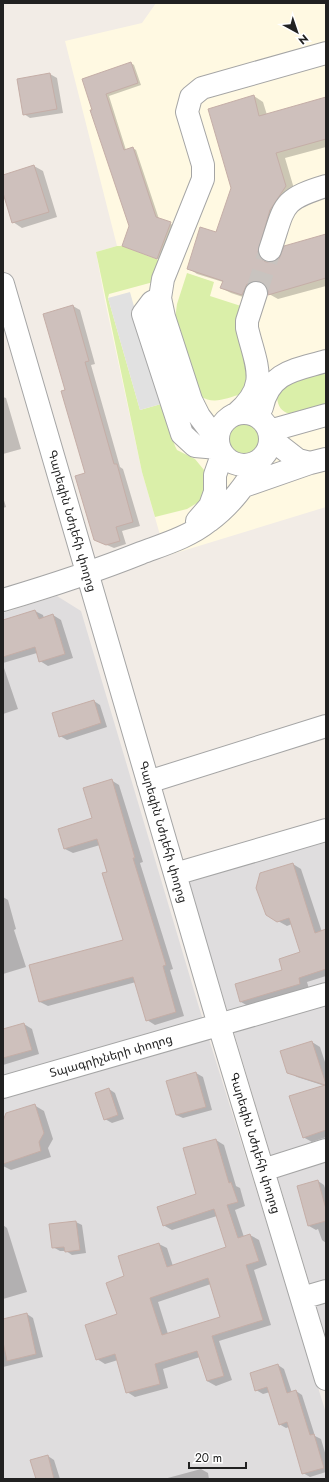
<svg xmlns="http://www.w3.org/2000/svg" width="329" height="1482" font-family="Jost,'Noto Sans Armenian',sans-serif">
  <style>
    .residential { fill: #dfddde }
    .education { fill: #fff9e2 }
    .grass { fill: #daefa9 }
    .parking { fill: #e1e1e1 }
    .shadow { fill: #0003; fill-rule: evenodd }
    .building { fill: #cec0bc; stroke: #c5aea7; fill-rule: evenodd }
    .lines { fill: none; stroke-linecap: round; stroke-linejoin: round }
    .minor-tunnel { stroke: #c8c3bf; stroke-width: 22; stroke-dasharray: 22 11; stroke-linecap: butt }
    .minor-casing { stroke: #a5a5a5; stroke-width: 24 }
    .minor { stroke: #fff; stroke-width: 22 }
    .labels { text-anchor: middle; stroke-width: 3.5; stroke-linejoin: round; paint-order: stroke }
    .street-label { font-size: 12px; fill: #212121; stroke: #fff }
  </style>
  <rect width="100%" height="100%" fill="#f2ece6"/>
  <path class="residential" d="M57,596L81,611L198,1004L326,1413V1479H3V613Z
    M326,821V1338L188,880Z"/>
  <path class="education" d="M156,3H326V507L166,556L142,472L105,301L96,252L117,246L65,41L142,23Z"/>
  <path class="grass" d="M117,246H122L164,262L157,281L109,294L108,298L140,410L161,404L175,446L177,450L195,459L204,470L207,477L202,500L187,509L155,517L142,472L96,252Z
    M187,273L214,282L210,296L244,307L251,377L242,394C226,398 214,405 200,396L175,319L177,304Z
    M326,370V407C312,410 284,423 278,403C276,396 277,391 281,385Z
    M225 439a19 19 0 1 1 38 0a19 19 0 1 1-38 0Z"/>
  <path class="parking" d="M130,292L161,404L140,410L108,298Z"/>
  <path class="shadow" d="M131,63L134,65L141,85L109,96L126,150L133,148L136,150L159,219L173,225L161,260L123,246L130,226L83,79Z
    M50,74L57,78L63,113L30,118L24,114Z
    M254,96L263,102L267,115L326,98V147L285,158L295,192L267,259L269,263H273L326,235V286L278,299L269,294L267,286H263L252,300L231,293L221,288L223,282L197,274L188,268L217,234L232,188Z
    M34,166L43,171L57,217L22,228L13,222L3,190V176Z
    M73,306L80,310L95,364L91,365L120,467L123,469L140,526L122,531L126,544L114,548L95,540L86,474L66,391Z
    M3,397L6,398L21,449L3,454Z
    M3,497L6,507L3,508Z
    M35,611L43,615L44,618L53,615L61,620L73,658L48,666L40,661L37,653L3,663V621Z
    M3,665L18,709L3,714Z
    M94,701L100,705L107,727L67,740L60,736Z
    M111,780L119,785L143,862L140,863L173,969L170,970L184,1016L155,1025L147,1020L136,982L48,1006L40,1002L124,941L100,845L73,853L65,849L94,819Z
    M293,864L301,869L322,932L326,930V976L307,982L309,989L250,1007L241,1002L284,971L301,953L292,924L287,926L267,915Z
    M3,897L8,900L16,929L14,930L26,967L3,974Z
    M24,1024L32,1029L39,1054L3,1065V1030Z
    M312,1042L320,1047L326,1065V1137L312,1142L303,1137L325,1086L297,1077L288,1072Z
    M196,1073L203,1077L212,1110L183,1118L176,1115Z
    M109,1089L115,1093L124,1119L112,1123L105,1119Z
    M34,1105L44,1111L53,1139L48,1148L51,1157L11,1170L3,1166V1122Z
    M216,1140L224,1145L236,1186L240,1188L245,1206L235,1210L244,1237L250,1235L259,1240L267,1265L254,1270L271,1325L219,1341L232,1380L216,1386L207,1381L200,1357L163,1369L168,1388L135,1397L127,1392L118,1360L105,1364L97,1359L118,1315L126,1277L159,1244L167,1248L173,1266L227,1248L217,1216L172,1230L163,1225L198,1195ZM211,1284L222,1318L168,1334L158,1302Z
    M318,1181L324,1185L326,1191V1243L322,1240L318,1229L316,1230L309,1226L298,1187Z
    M76,1222L82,1225L86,1253L72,1255L66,1251H60L53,1247Z
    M3,1225L7,1228L27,1292L3,1299Z
    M27,1314L33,1318L43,1357L3,1367V1320Z
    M278,1365L284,1369L292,1393L296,1391L302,1395L315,1436L321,1439L326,1456V1472L310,1477L303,1473L289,1427L286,1428L279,1424L270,1392L263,1394L256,1390Z
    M48,1456L54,1460L60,1479H37Z
    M201,1469L208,1473L209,1479H164Z"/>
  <path class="building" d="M131,62L138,83L106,94L124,150L133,147L156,217L171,222L157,259L122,246L129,226L90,110H92L82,79Z
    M50,73L57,109L23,115L17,79Z
    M254,95L259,116L326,97V139L276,153L286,186L270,210L258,252L261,259L266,262H273L279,259L284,246L326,234V278L268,295V290L265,284L259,281H254L247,284L242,295L220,288L223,281L187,269L200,227L216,232L231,188L208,109Z
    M34,165L49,212L12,223L3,193V175Z
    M73,305L89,361L85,362L114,464H117L133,522L116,527L120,541L106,545L94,540L75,476L85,473L61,391L65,390L43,314Z
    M35,610L39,619L53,614L65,654L39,662L35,647L3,657V620Z
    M94,700L101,723L59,737L52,713Z
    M112,779L135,858H133L166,965L163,966L176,1012L146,1021L133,977L39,1002L29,965L123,940L102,873L107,872L97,839L64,849L58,829L92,818L83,788Z
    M293,863L315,933L326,929V969L299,978L300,984L240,1002L235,984L282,970L279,959L300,952L289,918L277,922L266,915L256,888L260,873Z
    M24,1023L32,1050L3,1058V1029Z
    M312,1041L326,1084V1130L303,1138L289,1096L325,1085L287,1073L280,1051Z
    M196,1072L206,1107L176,1115L166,1081Z
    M109,1088L118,1115L104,1120L95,1093Z
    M35,1104L44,1133L39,1142L41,1151L3,1164V1121L6,1113Z
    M216,1139L229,1183L231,1182L238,1202L227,1205L238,1238L250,1234L259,1261L246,1265L263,1320L212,1336L224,1376L207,1381L197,1351L155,1364L160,1384L126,1393L115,1354L96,1360L85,1325L117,1314L106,1283L124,1276L118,1256L159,1243L167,1267L226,1247L214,1209L163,1226L157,1207L196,1194L183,1148ZM208,1278L220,1317L162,1335L150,1298Z
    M318,1180L326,1209V1221L308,1226L297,1186Z
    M76,1221L80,1250L65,1252L64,1247L52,1248L49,1224Z
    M27,1313L36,1354L7,1361L3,1342V1319Z
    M278,1364L287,1393L296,1390L310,1435L314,1434L324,1468L302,1474L287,1422L279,1425L267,1387L255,1391L250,1373Z
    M48,1455L54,1479H36L30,1460Z"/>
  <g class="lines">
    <path class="minor-tunnel" d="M256,293L270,250"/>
    <g class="minor-casing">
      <path id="minor" d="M270,250C285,207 279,200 326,186
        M3,284L219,1025L326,1379
        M160,298L152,302L143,314L182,434L195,446L218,448
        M262,407C270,371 296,370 326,361
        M218 439a26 26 0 1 1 52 0a26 26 0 1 1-52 0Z
        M236,414C270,385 256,366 247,328V321L256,293
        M269,431L326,415
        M271,439L298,460L310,463L326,459
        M217,440L199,416L191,400L164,317L160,298L163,279L203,179V165L187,112L191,97L202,88L326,53
        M244,486L310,463
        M197,521L210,506L215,492V475L222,455
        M3,600C50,586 96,571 141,553C165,544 189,537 209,521C231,505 246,484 260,461
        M148,782L326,726
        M175,874L326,830
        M3,1087L326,994
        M263,1170L326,1150
        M302,1298L326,1291"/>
    </g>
    <use href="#minor" class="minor"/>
  </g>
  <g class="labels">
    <g class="street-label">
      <text transform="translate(72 521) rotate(74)" y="4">Գարեգին Նժդեհի փողոց</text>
      <text transform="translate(163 832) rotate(74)" y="4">Գարեգին Նժդեհի փողոց</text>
      <text transform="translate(111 1056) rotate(-16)" y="4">Տպագրիչների փողոց</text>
      <text transform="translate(255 1143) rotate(73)" y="4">Գարեգին Նժդեհի փողոց</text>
    </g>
  </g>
  <rect width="329" height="1482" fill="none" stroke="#212121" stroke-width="8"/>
  <g transform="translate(297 32) rotate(140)" stroke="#ffffff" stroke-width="3" paint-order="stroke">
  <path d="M0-3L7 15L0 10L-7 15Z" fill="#212121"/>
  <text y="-6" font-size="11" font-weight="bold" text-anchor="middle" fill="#212121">N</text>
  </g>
  <path d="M189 1462v6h57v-6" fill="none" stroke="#212121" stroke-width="2"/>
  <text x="195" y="1462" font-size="12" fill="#212121" stroke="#ffffff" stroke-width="3" paint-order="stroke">20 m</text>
</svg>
